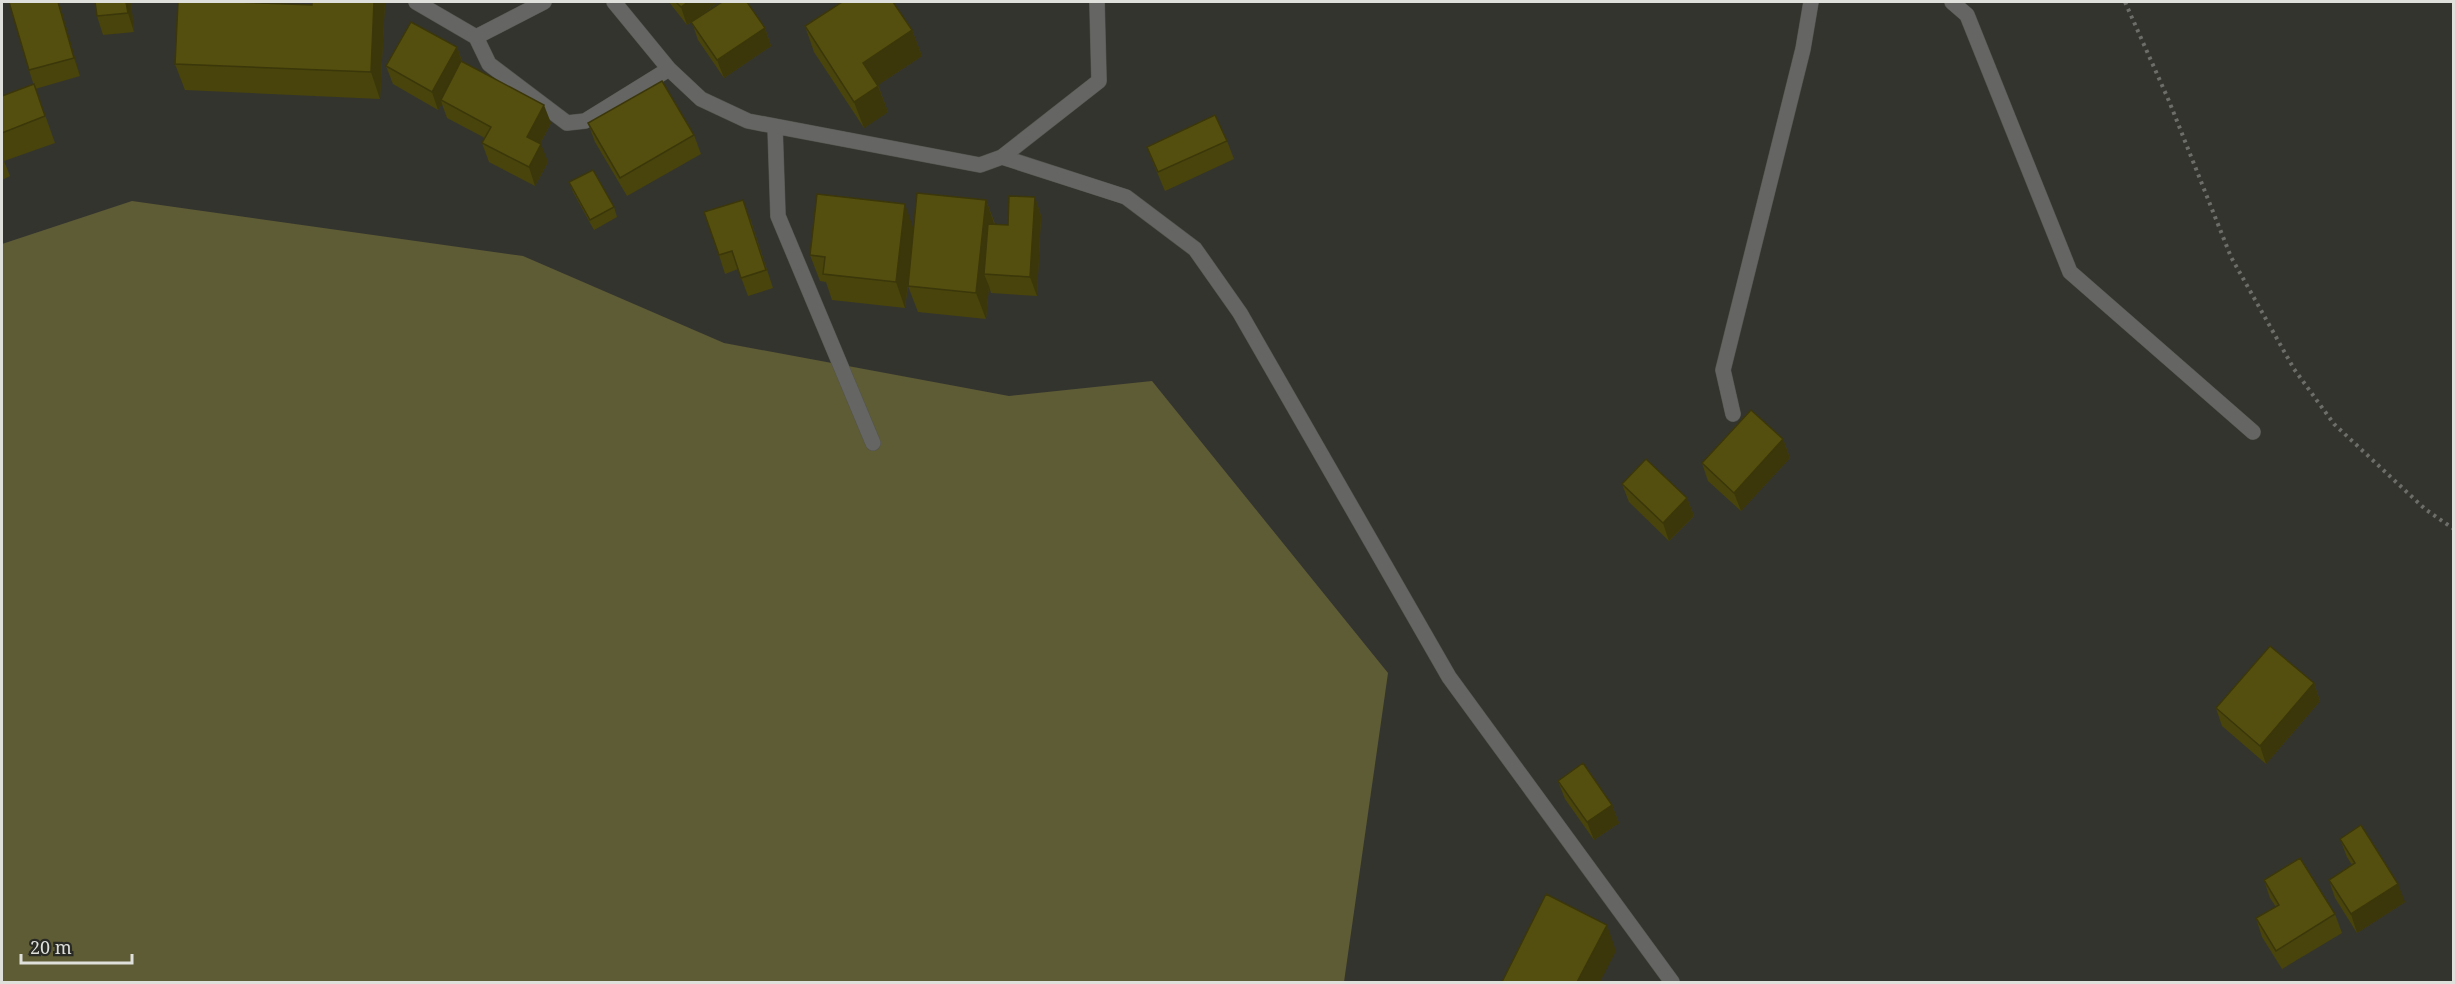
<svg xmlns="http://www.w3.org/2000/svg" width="2455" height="984" font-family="'Noto Serif',serif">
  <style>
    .green { fill: #5e5c35 }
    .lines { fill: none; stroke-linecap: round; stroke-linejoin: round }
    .street-casing { stroke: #53534e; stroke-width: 16 }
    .path { stroke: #6d6d69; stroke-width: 4; stroke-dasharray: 3 4.5; stroke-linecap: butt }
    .street { stroke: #656563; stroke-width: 15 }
    .wall { fill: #48440c }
    .shaded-wall { fill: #3b370a }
    .building { fill: #544f0e; stroke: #3b370a; stroke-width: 1.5 }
  </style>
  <rect width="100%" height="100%" fill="#34342f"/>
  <path class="green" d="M132,201L523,256L724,343L1009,396L1152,381L1388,673L1344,982H2V244Z"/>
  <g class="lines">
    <g class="street-casing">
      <path id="street" d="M416,2L476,37
        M544,2L476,37L489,64L567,123L585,121L669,69
        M614,2L669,69L701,99L748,121L980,165L1002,157L1126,197L1195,249L1240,313L1449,677L1672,982
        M1952,2L1967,15L2070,272L2253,432
        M775,126L778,216L873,443
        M1002,157L1099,81L1097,2
        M1733,414L1723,370L1803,49L1811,2"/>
    </g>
    <path class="path" d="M2125,2L2169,101L2231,257L2294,369L2334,424L2425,509L2454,529"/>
    <use href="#street" class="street"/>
  </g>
  <path class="wall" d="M9,2H59L80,76L35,89L29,70Z
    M131,2L134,32L103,35L97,16Z
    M385,2L380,99L185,90L175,64L312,5Z
    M669,2H718L696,19L765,28L771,46L724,78L698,40L692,22L687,25Z
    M805,26L912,30L922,56L878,85L888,112L864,128L814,52Z
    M457,47L462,61L551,123L540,144L548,162L535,186L489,162L482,143L485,138L447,118L442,104L438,110L393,84L386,66Z
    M34,84L55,143L4,161L10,176L2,180V96Z
    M588,123L694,135L701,154L627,196L595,142Z
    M1227,141L1234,159L1165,191L1154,165L1147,147Z
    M569,182L614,207L617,217L594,230L573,192Z
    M1035,197L1041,216L1037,296L991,293L989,286L986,319L918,312L908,286L910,270L905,308L832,300L826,282L820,281L810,255L914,228L986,200L995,224L1008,225Z
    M750,218L773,288L748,296L738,269L725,274L719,255Z
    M1783,439L1790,458L1741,511L1708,481L1702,463Z
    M1622,484L1687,498L1694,516L1669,541L1629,502Z
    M2314,683L2320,701L2266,764L2222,726L2216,708Z
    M1558,781L1612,805L1619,823L1594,840L1565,799Z
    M2340,839L2405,902L2357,933L2335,898L2329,880L2352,865L2347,857Z
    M2264,880L2335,914L2342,933L2282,969L2262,937L2256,918L2276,907L2270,898Z"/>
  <path class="shaded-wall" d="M58,2H59L80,76L74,58Z
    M126,2H131L134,32L128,13Z
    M374,2H385L380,99L371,72Z
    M688,2H718L687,25L681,7Z
    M765,28L771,46L724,78L717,60Z
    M912,30L922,56L872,89L863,63Z
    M457,47L463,65L441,100L442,104L438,110L432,92Z
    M878,86L888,112L864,128L854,102Z
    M544,105L551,123L534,155L527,137Z
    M541,144L548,162L535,186L529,167Z
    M1035,197L1041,216L1037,296L1030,277Z
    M986,200L995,226L984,274L989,286L986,319L976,293Z
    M905,204L914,230L905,308L896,282Z
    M1783,439L1790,458L1741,511L1734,493Z
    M1687,498L1694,516L1669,541L1663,523Z
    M2314,683L2320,701L2266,764L2260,746Z
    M1612,805L1619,823L1594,840L1587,822Z
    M2398,884L2405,902L2357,933L2351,914Z
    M1607,925L1616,951L1600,982H1577Z"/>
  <path class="building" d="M9,2H58L74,58L29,70Z
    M95,2H126L128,13L97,16Z
    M178,2H237L312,5V2H374L371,72L175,64Z
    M676,2H688L681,7Z
    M722,2H747L765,28L717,60L691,22Z
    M842,2H893L912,30L863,63L878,86L854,102L805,26Z
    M411,22L457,47L432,92L386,66Z
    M461,61L544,105L527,137L541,144L529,167L482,143L491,127L441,100Z
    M662,81L694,135L620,178L588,123Z
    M34,84L45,116L2,133V96Z
    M1215,115L1227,141L1158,172L1147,147Z
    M593,170L614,207L590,220L569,182Z
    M917,193L986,200L976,293L908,286Z
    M817,194L905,204L896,282L823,274L825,257L810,255Z
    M1009,196L1035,197L1030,277L984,274L988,224L1008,225Z
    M743,200L766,270L741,278L732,251L719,255L704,212Z
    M1751,410L1783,439L1734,493L1702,463Z
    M1646,459L1687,498L1663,523L1622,484Z
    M2270,646L2314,683L2260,746L2216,708Z
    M1583,763L1612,805L1587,822L1558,781Z
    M2361,825L2398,884L2351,914L2329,880L2355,863L2340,839Z
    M2300,858L2335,914L2276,951L2256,918L2279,905L2264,880Z
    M1546,894L1607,925L1577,982H1502Z"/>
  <rect width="2455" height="984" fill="none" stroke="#dfdfdc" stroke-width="6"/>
  <path d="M21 954v9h111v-9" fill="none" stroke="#dfdfdc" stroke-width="3"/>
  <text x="30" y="954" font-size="18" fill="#dfdfdc" stroke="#2a2a25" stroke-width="4.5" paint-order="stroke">20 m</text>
</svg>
